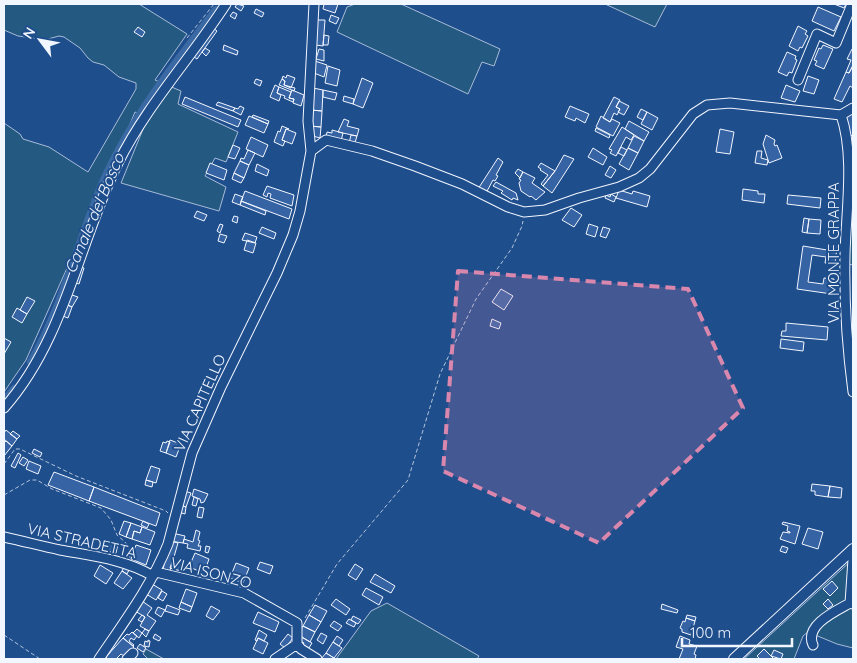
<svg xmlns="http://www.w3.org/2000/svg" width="857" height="663" font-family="Quicksand,sans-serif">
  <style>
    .green { fill: #245a82; stroke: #a8bbd7 }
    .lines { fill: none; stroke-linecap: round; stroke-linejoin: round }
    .canal { stroke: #3b69a3; stroke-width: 8 }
    .building { fill: #3563a3; stroke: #f2f6ff }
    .minor-casing { stroke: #f2f6ff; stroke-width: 11 }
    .major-casing { stroke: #f2f6ff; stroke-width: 12 }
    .path { stroke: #b3c4dc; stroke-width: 1; stroke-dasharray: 4 2.5; stroke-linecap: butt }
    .minor { stroke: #1f4e8c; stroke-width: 9 }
    .major { stroke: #1f4e8c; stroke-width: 10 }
    .marked { fill: #da87ad; fill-opacity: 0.2; stroke: #da87ad; stroke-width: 4; stroke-dasharray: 10 6; stroke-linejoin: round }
    .labels { text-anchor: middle; stroke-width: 4; stroke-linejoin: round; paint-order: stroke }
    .street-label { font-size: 15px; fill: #f2f6ff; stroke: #1f4e8c }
    .water-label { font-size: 16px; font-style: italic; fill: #f2f6ff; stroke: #1f4e8c }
  </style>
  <rect width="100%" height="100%" fill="#1f4e8c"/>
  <path class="green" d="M4,4H139L187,34L155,80L181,91L178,104L238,132L226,162L215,158L205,176L226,187L219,211L121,183L148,117L135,112L120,148L92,203L76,248L26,360L4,392V123L20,134L23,139L49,147L88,172L136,89V83L119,77L104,65L93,62L88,58L80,48L64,37L59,36L48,39H41L18,36L4,30Z
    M355,4H401L500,49L494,66L482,62L468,94L337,32L347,7Z
    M605,4H667L655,27Z
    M851,207H853V265L843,263Z
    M853,559V648L837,644L808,632L803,636L794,659H744Z
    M387,603L479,656L477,659H336L371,611Z
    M146,649L164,659H148L143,654Z"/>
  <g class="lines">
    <path class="canal" d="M31,362C63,306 78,241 103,182C131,119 174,64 216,10
      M4,401L14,389"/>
  </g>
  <path class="building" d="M237,4L244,6L241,11L235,7Z
    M324,4H338L335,13L323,9Z
    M834,4H846L844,8Z
    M818,7L841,17L834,31L812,21Z
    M256,9L264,13L262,17L254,13Z
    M233,12L237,14L235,19L230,16Z
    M331,15L339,18L336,24L329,21Z
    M317,20H325L323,46L316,45Z
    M798,26L807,31L805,34L808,36L802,48L800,47L798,51L789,46Z
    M138,27L145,32L142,37L134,32Z
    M212,27L217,31L197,59L190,54Z
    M324,35L329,36L328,45H323Z
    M224,45L238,51L237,55L223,50Z
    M823,45L833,49L824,69L815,65L817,61L814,60L819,48L821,49Z
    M205,48L210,51L206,56L202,52Z
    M319,49L324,50V61L316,59Z
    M852,49L853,50V66L849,73L846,72L851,60L847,59Z
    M787,52L796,56L795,59L797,60L792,73L789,72L787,76L778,72Z
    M315,61L327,65L324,77L314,73Z
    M853,65V88L850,86L842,102L834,99L846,72L849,73Z
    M328,66L340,70L337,86L325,83Z
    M287,75L295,78L291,88L284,85L285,81L282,79L283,76L286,78Z
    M808,76L819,80L814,94L803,91Z
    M362,78L373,83L363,108L353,104Z
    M256,79L262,81L260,86L254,83Z
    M282,79L285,81L284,85L295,88L294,91L279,85Z
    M275,85L279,87L277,93L281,95L279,101L270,97Z
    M786,85L800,91L795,102L781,98Z
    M279,87L291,92L289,98L294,99L293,102L284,98L285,96L277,93Z
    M313,88L323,90L322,111L311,110Z
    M292,90L304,95L301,106L293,103L294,99L289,98Z
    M323,90L337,93L335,100L323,97Z
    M344,96L354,99L353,104L343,101Z
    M185,97L241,120L238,127L182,104Z
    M614,97L620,100L616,107L620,109L617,115L614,113L610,122L603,118Z
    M619,101L629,106L624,115L618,112L620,109L616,107Z
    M218,102L235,108L233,111L216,105Z
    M240,106L244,108L241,115L233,111L235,108L238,109Z
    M570,106L589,114L585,123L576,118L575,121L565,117Z
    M641,109L647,112L643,120L637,117Z
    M311,110L322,111L321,127L310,126Z
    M647,112L658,118L652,130L641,124Z
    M853,113V135L850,136L846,115Z
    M253,115L269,121L268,124L252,117Z
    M249,116L268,124L264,133L245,125Z
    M601,116L610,122L612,119L620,123L613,136L596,127Z
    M344,119L349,121L347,126L359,129L357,136L338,132Z
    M629,121L649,132L644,141L625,129Z
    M282,126L289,129H286L282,140L285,141L283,146L274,142L278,131L280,132Z
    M310,126L321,127L320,138L309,135Z
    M622,127L634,135L631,140L626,137L616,156L610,153L612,150L609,149Z
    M596,128L610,135L609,138L595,131Z
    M286,129L296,133L292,144L282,140Z
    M720,129L734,132L730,154L716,152Z
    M332,130L343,133L341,141L326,137L327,132L332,133Z
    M351,135L357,136L354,146L349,143Z
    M766,135L775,140L774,144L775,146L777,145L782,158L769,163L763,144Z
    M853,135V147H852L850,136Z
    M634,136L644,141L638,153L628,148Z
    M251,137L268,145L263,157L246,149Z
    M233,145L240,148L235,159L228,157Z
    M621,147L627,150L624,156L618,153Z
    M593,148L607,157L603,165L588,157Z
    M628,148L638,153L629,170L619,164Z
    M248,150L255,153L249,165L240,161L241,158L244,159Z
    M757,151H762L761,158L768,160L767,165L755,163Z
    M564,155L574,159L552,193L543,186L555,171Z
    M498,158L503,162L496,175L498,176L495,181L493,180L486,193L478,189Z
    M240,161L249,165L244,178L234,173Z
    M210,163L227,170L224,180L206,173Z
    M541,163L555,171L543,186L541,184L548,175L540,170L541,169L538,167Z
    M257,164L269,170L267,176L255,171Z
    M610,166L616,170L611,178L605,175Z
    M518,169L523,172L520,178L515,173Z
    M523,172L535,178L532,183L545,192L536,200L531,196L530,197L521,191L519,183L521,180L519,179Z
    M234,173L244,178L241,183L232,179Z
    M496,182L516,193L518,200L513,198L512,200L501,193L503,191L493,186Z
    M267,186L294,195L292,206L270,198L271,194L268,193L267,197L263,195Z
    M743,189L758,191V194H765L764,203L742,200Z
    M619,190L632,194L633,191L650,196L647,207L616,198Z
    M245,191L292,209L289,219L241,201Z
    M235,194L243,197L240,205L232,202Z
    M611,194L616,197L614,202L605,198L606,195L610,197Z
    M788,195L821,198L820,208L787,204Z
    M241,201L266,211L265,215L240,205Z
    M571,208L582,215L574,227L562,220Z
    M197,211L207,215L204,221L194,217Z
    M234,216L238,217L237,223L232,221Z
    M804,218L809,219L807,233L802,232Z
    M809,219L821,220L820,234L807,233Z
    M220,224L223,225L220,233L217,231Z
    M589,224L598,227L595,237L586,234Z
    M262,227L276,233L274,239L259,233Z
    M603,227L610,229L606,238L600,236Z
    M245,233L257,237L255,243L242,240Z
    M220,234L227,236L224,243L218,241Z
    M247,240L256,243L253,253L244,250Z
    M803,246L827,250L828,246L837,247L835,264L825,263L826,257L812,255L808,282L823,284L824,278L834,279L832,294L797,289Z
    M80,267L84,268L79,284L74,282Z
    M501,289L513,296L504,310L492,302Z
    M69,294L78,297L72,307L65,304Z
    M27,297L35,301L27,314L20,310Z
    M65,304L72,307L68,318L60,315Z
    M17,308L27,314L22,323L12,317Z
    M492,319L501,323L499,329L490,326Z
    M786,323L828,327L827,340L781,336L782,331H786Z
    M4,338L11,342L4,354Z
    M781,339L804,342L803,351L780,348Z
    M6,430L17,439L12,446L4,439V433Z
    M13,431L20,436L17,439L10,434Z
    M170,440L181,444L176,457L166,453Z
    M6,441L12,446L4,456V443Z
    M167,441L170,442L166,453L160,451L163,442L166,443Z
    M34,449L42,453L40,457L32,453Z
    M18,453L21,455L15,468L11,466Z
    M23,457L28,460L24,466L19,463Z
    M29,461L41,466L38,474L26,469Z
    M151,466L160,469L156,483L146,480Z
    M54,472L94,487L89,501L48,485Z
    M146,480L153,482L152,487L145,485Z
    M812,484L830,486L828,497L815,495V491H811Z
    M830,486L842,488L841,498L828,497Z
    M94,487L160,513L156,526L89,501Z
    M194,489L208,494L204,502L201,503L200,499L192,496Z
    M184,491L191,493L186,507L180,505Z
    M194,497L198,499L196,506L192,505Z
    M180,505L186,507L185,514L178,512Z
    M199,507L204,508L202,518L197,517Z
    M124,521L131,523L126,537L119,534Z
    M143,521L149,524L147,528L141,525Z
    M783,522L800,526L795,544L780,539L783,532L790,533V532L787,531L788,526L782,524Z
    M131,523L142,527L140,533L134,531L132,539L126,537Z
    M142,527L155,532L150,545L132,539L134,531L140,533Z
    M808,528L823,532L818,549L802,544Z
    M196,530L200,532L198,540L200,541L198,546H201L200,551L187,548L188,544L183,543L184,539L193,542Z
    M172,533L185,536L183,543L170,541Z
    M110,541L118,544L116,553L107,551Z
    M170,541L178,543L169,574L162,573Z
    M136,545L151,550L146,565L131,559Z
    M206,546L210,547L208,553L205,552Z
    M782,546L788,548L786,553L780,551Z
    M195,553L209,559L204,573L189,567Z
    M172,562L183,565L181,571L170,568Z
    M260,562L273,566L270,574L257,569Z
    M236,563L249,568L243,583L230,578Z
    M355,564L363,569L356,580L348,575Z
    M100,565L113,573L106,584L94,576Z
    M124,567L129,570L127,574L122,571Z
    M122,571L132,578L123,589L114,583Z
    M375,574L395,586L391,593L370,582Z
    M832,581L838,588L830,596L823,589Z
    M152,584L162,590L156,600L146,594Z
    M366,588L383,597L379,605L362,595Z
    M186,589L197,593L192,607L181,602Z
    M162,591L167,594L163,601L158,598Z
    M336,599L350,609L346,615L331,605Z
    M828,599L833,605L828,609L823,604Z
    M142,601L152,608L147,615L156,621L149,631L140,626L145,617L135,611Z
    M181,602L192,607L190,612L179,608Z
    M662,604L678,610L677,613L661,609Z
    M167,605L180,610L178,615L165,611Z
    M315,605L327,611L321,622L309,615Z
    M211,606L220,611L213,620L206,616Z
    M158,607L165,610L161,617L155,613Z
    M258,612L279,622L275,632L253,623Z
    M142,615L145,617L142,622L138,620Z
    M309,615L321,622L315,632L303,626Z
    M687,615L696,617L695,621L686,618Z
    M353,616L361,620L358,624L351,620Z
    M686,618L695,621L691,635L682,632V629L680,628L683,621L685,622Z
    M349,619L356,623L354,627L346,623Z
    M334,621L342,626L338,631L330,626Z
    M303,626L315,632L310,642L298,635Z
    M137,629L142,633L139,638L133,633Z
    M145,629L149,631L146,637L142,633Z
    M259,630L267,635L264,641L258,638L257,641L255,640Z
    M132,632L137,636L134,640L131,638L129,641L134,645L133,646L123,638L127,634L129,635Z
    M321,633L327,636L323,644L317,640Z
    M155,634L161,638L159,641L153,638Z
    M288,634L293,638L285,648L280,644Z
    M337,636L343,640L339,646L333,642Z
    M680,636L690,640L689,644L697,646L694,654L696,655L695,659H679L683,649L676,647Z
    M302,637L312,643L309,648L303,645L304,643L300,641Z
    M123,638L134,647L124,656L121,654L116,659H108L106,657Z
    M258,638L268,643L263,654L253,649Z
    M148,640L150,641L149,647L144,646L145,641L148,642Z
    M333,642L342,648L334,658L326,653Z
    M140,644L146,648L143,652L137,648Z
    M764,649L774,659H760L757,656Z
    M774,650L783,654L781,659L771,656Z
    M326,653L334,658L333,659H321Z"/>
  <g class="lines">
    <g class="minor-casing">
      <path id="minor" d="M798,80L817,34L836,43L852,4
        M841,115C855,156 846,211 845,255C844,301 847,347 853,392
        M311,151L326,140L372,151L415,166L462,184L508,207L524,212L545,210L579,198L619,187L639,178L650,169L693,114L707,105L730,103L841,115L853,108
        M4,408C65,339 78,244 118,163C147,105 191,58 226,4
        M4,537C23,541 41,546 60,550C92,556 124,559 153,576
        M853,559L850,603L853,604
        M156,572L244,593L297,623V644L301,649L317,659
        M813,645C804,625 836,611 850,603
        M99,659C124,622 151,586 168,544L192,453L221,387L277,273L293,235L300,211L311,151L308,121L314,4
        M127,659L133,653
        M275,659L297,644"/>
    </g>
    <g class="major-casing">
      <path id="major" d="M734,659L853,549"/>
    </g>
    <path class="path" d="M187,38L214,4
      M4,464L15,449H20L76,476L166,511L168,513
      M4,495L30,480H37L52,489L101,508L111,520L117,535L125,542L129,548L130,558
      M305,618L337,564L408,480L440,374L476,299L512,248L522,226L523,221
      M4,635L40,659"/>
    <use href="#minor" class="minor"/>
    <use href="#major" class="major"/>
  </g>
  <path class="marked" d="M458,271L688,289L743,408L599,543L443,471Z"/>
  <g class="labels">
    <g class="street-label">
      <text transform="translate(834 253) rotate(-90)" y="5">VIA MONTE GRAPPA</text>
      <text transform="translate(200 403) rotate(-66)" y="5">VIA CAPITELLO</text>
      <text transform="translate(82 541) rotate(13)" y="5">VIA STRADETTA</text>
      <text transform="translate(211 573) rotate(15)" y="5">VIA ISONZO</text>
    </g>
    <g class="water-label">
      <text transform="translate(94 213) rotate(-67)" y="6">Canale del Bosco</text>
    </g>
  </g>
  <rect width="857" height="663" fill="none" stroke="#f2f6ff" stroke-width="10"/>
  <g transform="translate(40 40) rotate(302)" stroke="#1f4e8c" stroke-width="4" paint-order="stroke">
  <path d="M0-4L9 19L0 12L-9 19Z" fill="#f2f6ff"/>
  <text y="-8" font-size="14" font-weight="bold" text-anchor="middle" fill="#f2f6ff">N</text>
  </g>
  <path d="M682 638v8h110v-8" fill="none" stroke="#f2f6ff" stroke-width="2.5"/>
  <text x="690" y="638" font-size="15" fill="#f2f6ff" stroke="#1f4e8c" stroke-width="4" paint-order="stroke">100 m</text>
</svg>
